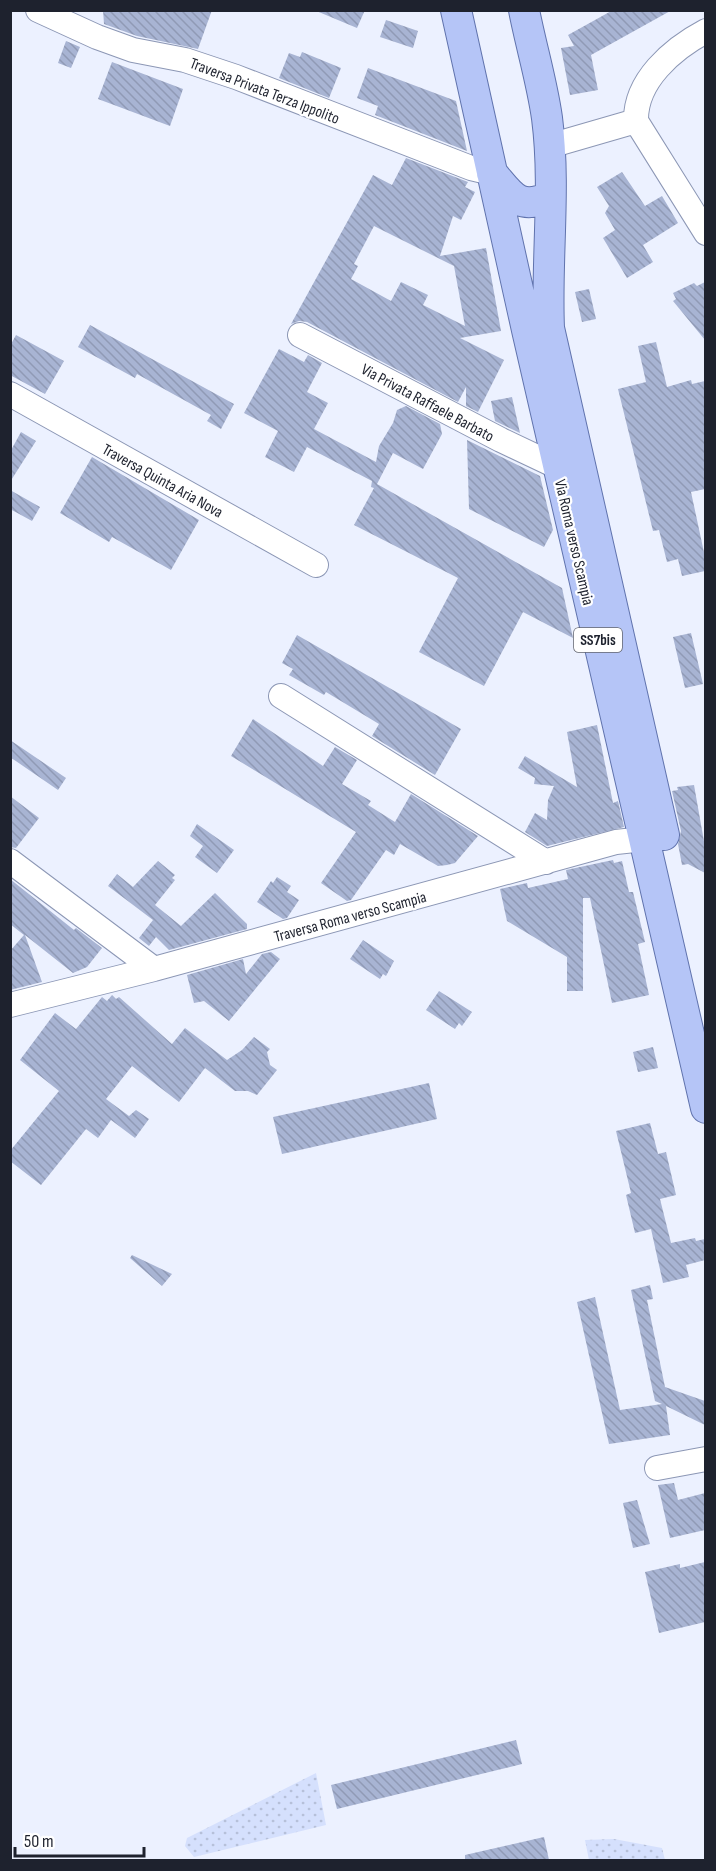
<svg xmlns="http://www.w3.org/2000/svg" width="716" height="1871" font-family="'Sofia Sans Condensed',sans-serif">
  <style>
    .grass { fill: url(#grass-dots) }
    .building { fill: url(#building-back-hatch); fill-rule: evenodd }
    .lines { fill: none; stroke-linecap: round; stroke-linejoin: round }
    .minor-casing { stroke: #8c97b5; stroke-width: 26 }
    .major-casing { stroke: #6073ad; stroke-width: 32 }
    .minor { stroke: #fff; stroke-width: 24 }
    .major { stroke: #b5c5f7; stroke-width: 30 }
    .labels { text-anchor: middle; stroke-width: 4.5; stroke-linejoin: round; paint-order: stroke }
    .shield { fill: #fff; stroke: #62646d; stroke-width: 1.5 }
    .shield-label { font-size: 15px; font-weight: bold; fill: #1e222e }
    .street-label { font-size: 16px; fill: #1e222e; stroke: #fff }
  </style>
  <defs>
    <pattern id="grass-dots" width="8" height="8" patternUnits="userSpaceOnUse" patternTransform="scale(1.5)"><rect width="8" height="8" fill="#d5e0fd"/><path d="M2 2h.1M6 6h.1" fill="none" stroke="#b6c0d9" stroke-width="1.8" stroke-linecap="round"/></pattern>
    <pattern id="building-back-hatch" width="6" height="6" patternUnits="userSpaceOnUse" patternTransform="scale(1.5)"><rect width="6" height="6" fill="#a8b4d3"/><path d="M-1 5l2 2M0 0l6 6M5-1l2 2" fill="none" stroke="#909ab5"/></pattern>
  </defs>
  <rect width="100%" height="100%" fill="#ecf1ff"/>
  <path class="grass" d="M316,1773L326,1825L194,1857L185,1846L187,1838Z
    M614,1839L662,1848L665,1860H589L585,1840Z"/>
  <path class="building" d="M103,10H212L198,49L137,36L104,24Z
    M314,10H365L357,28Z
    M613,10H672L591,55L598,90L570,95L561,48L574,46L568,35Z
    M386,20L418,31L413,48L380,37Z
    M66,41L80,47L71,68L58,63Z
    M302,52L341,68L329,98L279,78L289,53L300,57Z
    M112,62L183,89L170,126L98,99Z
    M368,68L456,101L467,151L375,115L378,106L357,98Z
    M406,158L468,182L465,187L475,192L461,220L453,216L440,256L486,248L501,331L460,338L504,360L478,412L466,406V387L458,402L307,322L299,321L291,324L373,175L392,185ZM374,226L454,266L465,326L423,305L428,295L401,282L391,301L351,279L358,266L354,264Z
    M622,172L645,206L662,196L678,223L643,245L653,262L627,278L603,238L615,230L605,213L609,206L597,187Z
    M705,282V340L673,301L676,299L673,293L694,283L697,286Z
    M589,289L596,319L582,322L575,292Z
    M90,325L234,404L221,429L207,421L211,415L137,374L135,378L78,347Z
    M16,335L64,361L45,394L10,375V346Z
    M656,342L667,387L691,380L692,384L705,381V489L691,492L705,557V571L682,576L678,559L667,562L659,530L653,531L618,389L646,382L638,346Z
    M279,349L304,362L308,355L322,363L307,392L328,403L314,429L376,462L379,446L393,423L397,410L406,406L440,424L442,434L423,469L393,453L377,484L562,588L573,638L523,612L484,686L419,652L458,578L354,525L374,488L371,487L372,481L307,447L294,472L265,457L278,431L244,413Z
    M512,397L520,433L495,421L491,401Z
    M21,432L36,441L10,482V452Z
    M467,440L540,476L553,530L544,547L469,509Z
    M92,457L199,520L171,570L112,537L109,542L60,513Z
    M10,490L40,507L32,521L10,509Z
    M691,633L703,684L685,688L673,637Z
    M297,635L461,729L435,775L372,736L379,724L326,692L324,695L289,675L293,669L282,663Z
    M253,719L323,766L335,747L357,760L342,784L371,801L368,805L395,822L411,794L478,836L455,863L447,865L438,866L400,844L394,855L386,850L351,900L347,901L321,883L356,832L231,756Z
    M597,725L613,803L618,801L624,827L547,846L525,832L535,813L547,820L548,800L554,786L534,784L535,778L518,768L525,756L577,787L567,732Z
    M10,740L66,778L58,790L10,757Z
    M694,785L705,847V873L688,864L682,865L678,844L681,831L672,791L678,790L677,787Z
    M10,796L39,818L16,848L10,847Z
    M197,824L234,850L217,873L195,857L203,846L190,836Z
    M613,860L614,863L622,861L629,892H633L645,942L638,944L649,995L612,1003L590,898H583V991H567V957L507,921L500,889L527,883L528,888L568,879L566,870Z
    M158,861L175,875L172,878L175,880L155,905L181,926L215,893L247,924V929L169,950L156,937L149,946L139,938L153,920L108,886L117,874L133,887Z
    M277,877L291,886L287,892L299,900L287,918L283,919L257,902L271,881L273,883Z
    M10,879L74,930L76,928L102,948L87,967L73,973L25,935L42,982L10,990V951L24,935L10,924Z
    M363,940L394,961L386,976L383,974L380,979L350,959Z
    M271,952L280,959L229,1021L204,1001L194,1003L187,975L243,959L246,974L262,954Z
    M439,991L472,1012L462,1026L459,1023L455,1029L426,1010Z
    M112,995L116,999L119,997L172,1044L185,1028L227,1060L242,1050L254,1037L270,1049L267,1052L270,1065L277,1070L257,1095L248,1091H235L205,1068L179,1102L132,1066L106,1099L129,1116L136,1110L149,1119L135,1138L111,1120L98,1138L86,1129L41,1185L10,1161V1151L59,1091L20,1060L55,1013L76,1029L102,997L107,1001Z
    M653,1047L658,1068L638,1072L633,1052Z
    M429,1083L437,1119L282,1154L273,1117Z
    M650,1123L658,1154L666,1152L676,1195L660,1199L671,1243L695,1238L696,1241L705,1239V1260L686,1265L689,1277L663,1283L651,1229L635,1233L626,1195L631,1193L616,1131Z
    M132,1255L172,1274L162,1286L130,1258Z
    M650,1285L653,1299L647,1300L665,1387L705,1401V1425L666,1406L670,1435L609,1444L577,1302L595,1297L620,1410L662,1404L655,1401L631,1290Z
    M674,1483L678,1500L705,1493V1530L670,1538L658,1485Z
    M637,1500L650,1544L633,1548L623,1503Z
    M705,1562V1622L659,1633L645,1572L680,1564V1568Z
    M516,1740L522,1764L337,1809L331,1785Z
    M544,1837L549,1860H465V1855Z"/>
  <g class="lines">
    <g class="minor-casing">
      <path id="minor" d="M38,10L97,37L133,50L185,60L236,77L471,168L492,173
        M706,31C672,49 635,81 636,121L706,233
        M548,144L560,143L636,121
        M300,335L501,440L558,467
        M10,394L316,565
        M281,696L546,862
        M10,861L154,969
        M10,1005L154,969L616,842L644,839
        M657,1468L706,1459"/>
    </g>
    <g class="major-casing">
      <path id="major" d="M456,10L527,330L706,1108
        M524,10C531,46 542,82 547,118C556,187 546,259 549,328L664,835
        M492,173C511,195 518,211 549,197"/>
    </g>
    <use href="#minor" class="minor"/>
    <use href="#major" class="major"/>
  </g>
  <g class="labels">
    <rect class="shield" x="574" y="628" width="48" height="24" rx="4.5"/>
    <g class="shield-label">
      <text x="598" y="645">SS7bis</text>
    </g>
    <g class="street-label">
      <text transform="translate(265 90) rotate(21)" y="6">Traversa Privata Terza Ippolito</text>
      <text transform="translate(428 402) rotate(28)" y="6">Via Privata Raffaele Barbato</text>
      <text transform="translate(163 480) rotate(29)" y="6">Traversa Quinta Aria Nova</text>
      <text transform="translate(575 542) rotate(77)" y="6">Via Roma verso Scampia</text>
      <text transform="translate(350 916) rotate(-15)" y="6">Traversa Roma verso Scampia</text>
    </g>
  </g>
  <rect width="716" height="1871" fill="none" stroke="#1e222e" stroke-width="24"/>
  <path d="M15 1847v9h129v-9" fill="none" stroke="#1e222e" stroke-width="3"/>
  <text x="24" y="1847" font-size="18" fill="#1e222e" stroke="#ffffff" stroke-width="4.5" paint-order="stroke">50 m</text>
</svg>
